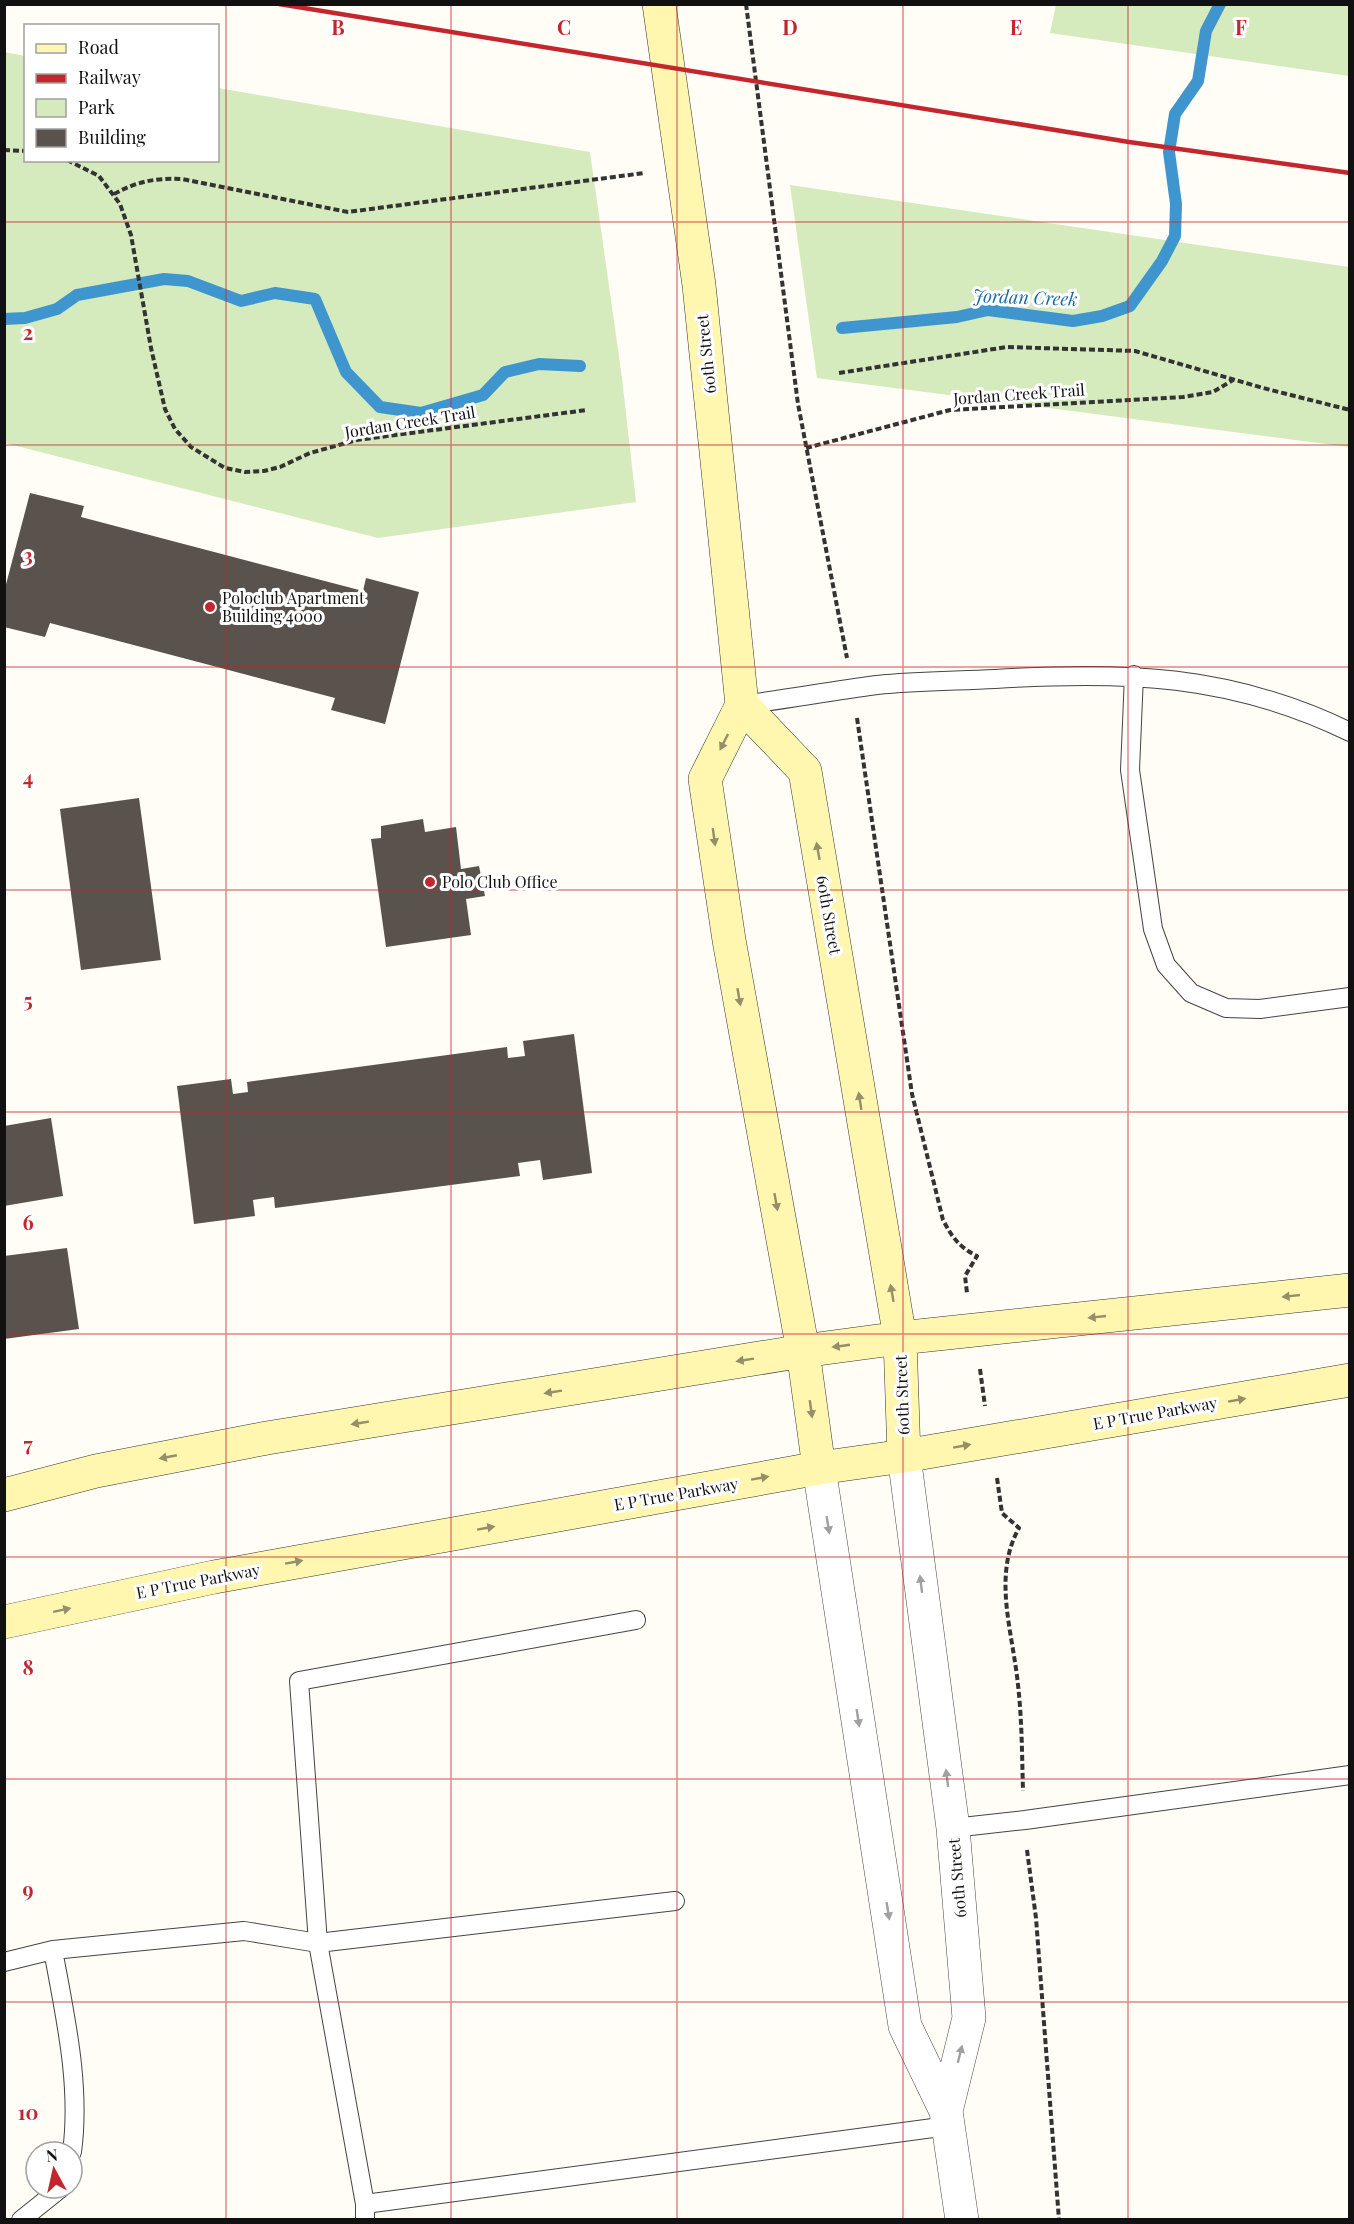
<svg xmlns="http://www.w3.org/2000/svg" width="1354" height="2224" font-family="'Playfair Display',serif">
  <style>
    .green { fill: #d5ebbd }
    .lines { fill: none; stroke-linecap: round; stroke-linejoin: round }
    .stream { stroke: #3f96cf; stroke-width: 12 }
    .building { fill: #5a524d }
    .service-casing { stroke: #444; stroke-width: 20 }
    .tertiary-casing { stroke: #444; stroke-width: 34 }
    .secondary-casing { stroke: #333; stroke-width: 34 }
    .path { stroke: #333; stroke-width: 4; stroke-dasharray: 6 3; stroke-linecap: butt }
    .service { stroke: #fff; stroke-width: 18 }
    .tertiary { stroke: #fff; stroke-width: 33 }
    .secondary { stroke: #fff6b0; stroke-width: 33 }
    .rail { stroke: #c4262e; stroke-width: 4.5 }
    .oneway { fill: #948f68 }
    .oneway2 { fill: #a0a0a0 }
    .grid { fill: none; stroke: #c4262e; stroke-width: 1.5; stroke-opacity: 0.55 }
    .poi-dot { fill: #c4262e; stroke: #fff; stroke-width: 2 }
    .labels { text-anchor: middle; stroke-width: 6; stroke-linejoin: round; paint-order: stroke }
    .street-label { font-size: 16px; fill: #111; stroke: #fff }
    .poi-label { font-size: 16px; fill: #111; stroke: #fff; text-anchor: start }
    .water-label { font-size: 18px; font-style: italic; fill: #1768a6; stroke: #fff }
    .grid-label { font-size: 20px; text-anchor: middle; font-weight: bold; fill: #c4262e; stroke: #fff; stroke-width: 6; stroke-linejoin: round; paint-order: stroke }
  </style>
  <rect width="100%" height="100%" fill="#fffdf5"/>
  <path class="green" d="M1056,5H1349V76L1050,33Z
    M5,52L25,56L26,160H218V88L590,152L622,378L636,502L378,538L5,443Z
    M790,185L1349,267V447L817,378Z"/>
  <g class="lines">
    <path class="stream" d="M4,319L25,318L57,309L77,295L164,279L188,281L241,301L275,293L315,299L346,372L380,407L421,413L483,395L505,372L539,364L580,366
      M842,328L957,317L988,310L1073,321L1102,316L1130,306L1162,261L1175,236L1176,204L1169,152L1175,114L1198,81L1206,31L1220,4"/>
  </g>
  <path class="building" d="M30,493L84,506L81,517L363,591L366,578L419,592L385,724L331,710L335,698L50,623L45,637L4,627V592Z
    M139,798L161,960L81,970L60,809Z
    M423,819L425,832L456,827L461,869L479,866L485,896L466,899L471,935L386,947L371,839L381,838V826Z
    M574,1034L592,1173L543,1180L540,1160L518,1163L520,1176L275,1208L274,1197L253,1200L255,1216L194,1224L177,1086L231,1079L233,1094L248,1092L247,1082L507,1047L508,1058L525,1056L523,1041Z
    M51,1118L63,1196L4,1206V1126Z
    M67,1248L79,1329L4,1339V1256Z"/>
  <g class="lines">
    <g class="service-casing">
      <path id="service" d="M1134,675L1130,770L1153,929L1166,965L1191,993L1226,1008L1260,1009L1350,997
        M742,705C787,699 832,691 877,685C916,681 956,681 995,679C1124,671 1231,674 1350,732
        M953,1828L1025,1820L1350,1775
        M53,1950C65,2016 81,2085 72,2152
        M4,1962L53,1950L244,1931L318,1943L675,1901
        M365,2204L318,1943L299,1681L636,1620
        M21,2220L61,2188
        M365,2220V2204L948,2126"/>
    </g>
    <g class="tertiary-casing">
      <path id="tertiary" d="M904,1456L953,1828L969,2018L946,2111
        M819,1468L905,2026L946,2111L962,2220"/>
    </g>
    <g class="secondary-casing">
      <path id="secondary" d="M659,4L699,285L742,705L705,779L729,940L803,1351L819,1468
        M742,705L805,771L900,1338L904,1456
        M4,1495L96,1471L267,1438L803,1351L900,1338L1350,1290
        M4,1622L214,1577L819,1468L904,1456L1350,1380"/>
    </g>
    <path class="path" d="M746,4L798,404L847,658
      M4,150L26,151
      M67,160L99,176L120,204L131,235L151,348L165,409L175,429L191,447L225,468L245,472L264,471L280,467L310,453L357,440L587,410
      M114,194C138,181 155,178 182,179L348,212L644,173
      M839,373L1007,347L1135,351L1263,388L1350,410
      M806,448L950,410L1183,397L1213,392L1233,380
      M857,718L912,1094L943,1220C952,1237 959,1247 977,1256L965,1276L967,1293
      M980,1369L985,1406
      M997,1478L1002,1513L1019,1528C992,1576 1013,1633 1018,1685C1022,1720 1022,1756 1023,1791
      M1027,1850L1036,1918L1059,2220"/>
    <use href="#service" class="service"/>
    <use href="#tertiary" class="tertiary"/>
    <use href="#secondary" class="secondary"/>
    <path class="rail" d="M279,4L1129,142L1350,173"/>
  </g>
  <defs><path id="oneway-solid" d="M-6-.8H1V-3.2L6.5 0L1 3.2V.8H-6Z" transform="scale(1.5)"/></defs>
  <g class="oneway">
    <use href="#oneway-solid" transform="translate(724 742) rotate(117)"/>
    <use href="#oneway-solid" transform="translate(714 837) rotate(82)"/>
    <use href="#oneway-solid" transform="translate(818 851) rotate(-100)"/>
    <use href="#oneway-solid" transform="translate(739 997) rotate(80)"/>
    <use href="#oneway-solid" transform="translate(860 1101) rotate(-99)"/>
    <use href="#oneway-solid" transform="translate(776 1202) rotate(80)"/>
    <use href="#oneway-solid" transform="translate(892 1293) rotate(-100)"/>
    <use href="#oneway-solid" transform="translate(1291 1296) rotate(174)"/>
    <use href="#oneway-solid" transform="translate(1097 1317) rotate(174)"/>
    <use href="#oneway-solid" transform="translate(841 1346) rotate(172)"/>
    <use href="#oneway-solid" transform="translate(745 1360) rotate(171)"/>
    <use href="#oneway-solid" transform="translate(553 1392) rotate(171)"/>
    <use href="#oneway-solid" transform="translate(1237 1400) rotate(-10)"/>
    <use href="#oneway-solid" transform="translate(811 1409) rotate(82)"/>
    <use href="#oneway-solid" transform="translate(360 1423) rotate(171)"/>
    <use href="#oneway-solid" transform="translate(962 1446) rotate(-10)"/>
    <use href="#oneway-solid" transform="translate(168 1457) rotate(169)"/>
    <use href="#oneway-solid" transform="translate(760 1478) rotate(-10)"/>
    <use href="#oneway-solid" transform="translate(486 1528) rotate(-10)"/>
    <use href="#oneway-solid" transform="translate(294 1562) rotate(-10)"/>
    <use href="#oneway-solid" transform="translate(62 1610) rotate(-12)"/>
  </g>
  <g class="oneway2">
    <use href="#oneway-solid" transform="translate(828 1525) rotate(81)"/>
    <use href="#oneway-solid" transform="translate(921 1584) rotate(-97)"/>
    <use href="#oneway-solid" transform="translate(858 1718) rotate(81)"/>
    <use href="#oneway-solid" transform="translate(947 1778) rotate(-97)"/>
    <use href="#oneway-solid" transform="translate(888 1911) rotate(81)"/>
    <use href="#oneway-solid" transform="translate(960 2054) rotate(-76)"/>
  </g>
  <path class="grid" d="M226,4V2220M451,4V2220M677,4V2220M903,4V2220M1128,4V2220M4,222H1350M4,445H1350M4,667H1350M4,890H1350M4,1112H1350M4,1334H1350M4,1557H1350M4,1779H1350M4,2002H1350"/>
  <g class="poi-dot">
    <circle cx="210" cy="607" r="6"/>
    <circle cx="430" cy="882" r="6"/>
  </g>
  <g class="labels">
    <g class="street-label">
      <text transform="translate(706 354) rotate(-96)" y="6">60th Street</text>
      <text transform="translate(1019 394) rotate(-4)" y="6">Jordan Creek Trail</text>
      <text transform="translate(410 422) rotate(-9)" y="6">Jordan Creek Trail</text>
      <text transform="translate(829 915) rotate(80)" y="6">60th Street</text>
      <text transform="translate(902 1395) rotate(-92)" y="6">60th Street</text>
      <text transform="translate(1155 1413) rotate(-10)" y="6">E P True Parkway</text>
      <text transform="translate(676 1494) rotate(-10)" y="6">E P True Parkway</text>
      <text transform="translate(198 1581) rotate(-11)" y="6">E P True Parkway</text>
      <text transform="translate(957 1878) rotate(-95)" y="6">60th Street</text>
    </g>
    <g class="poi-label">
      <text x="222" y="604">Poloclub Apartment<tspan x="222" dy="18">Building 4000</tspan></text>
      <text x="442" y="888">Polo Club Office</text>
    </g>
    <g class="water-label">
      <text transform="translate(1025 298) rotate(2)" y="6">Jordan Creek</text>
    </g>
  </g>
  <g class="grid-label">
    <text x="338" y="35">B</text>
    <text x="564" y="35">C</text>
    <text x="790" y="35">D</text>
    <text x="1016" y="35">E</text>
    <text x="1241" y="35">F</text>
    <text x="28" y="340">2</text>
    <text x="28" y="563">3</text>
    <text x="28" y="785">4</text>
    <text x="28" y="1008">5</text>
    <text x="28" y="1230">6</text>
    <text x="28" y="1452">7</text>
    <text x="28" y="1675">8</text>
    <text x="28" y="1897">9</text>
    <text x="28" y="2120">10</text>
  </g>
  <rect width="1354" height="2224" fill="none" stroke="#111111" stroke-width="12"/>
  <rect x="24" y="24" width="195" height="138" fill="#ffffff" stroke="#a0a0a0" stroke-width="1.5"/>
  <rect x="36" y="44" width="30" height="9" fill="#fff6b0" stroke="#a0a0a0" stroke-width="1.5"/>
  <text x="78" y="54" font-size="18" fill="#111111">Road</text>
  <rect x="36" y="74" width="30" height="9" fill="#c4262e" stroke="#a0a0a0" stroke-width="1.5"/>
  <text x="78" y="84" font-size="18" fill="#111111">Railway</text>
  <rect x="36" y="99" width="30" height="18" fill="#d5ebbd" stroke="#a0a0a0" stroke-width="1.5"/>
  <text x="78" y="114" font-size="18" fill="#111111">Park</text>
  <rect x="36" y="129" width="30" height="18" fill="#5a524d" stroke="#a0a0a0" stroke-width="1.5"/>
  <text x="78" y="144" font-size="18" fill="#111111">Building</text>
  <g transform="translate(54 2170) rotate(352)"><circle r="28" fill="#ffffff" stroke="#a0a0a0" stroke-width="1.5"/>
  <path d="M0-4.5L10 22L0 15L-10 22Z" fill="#c4262e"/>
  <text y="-9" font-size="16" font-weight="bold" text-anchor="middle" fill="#111111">N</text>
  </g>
</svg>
